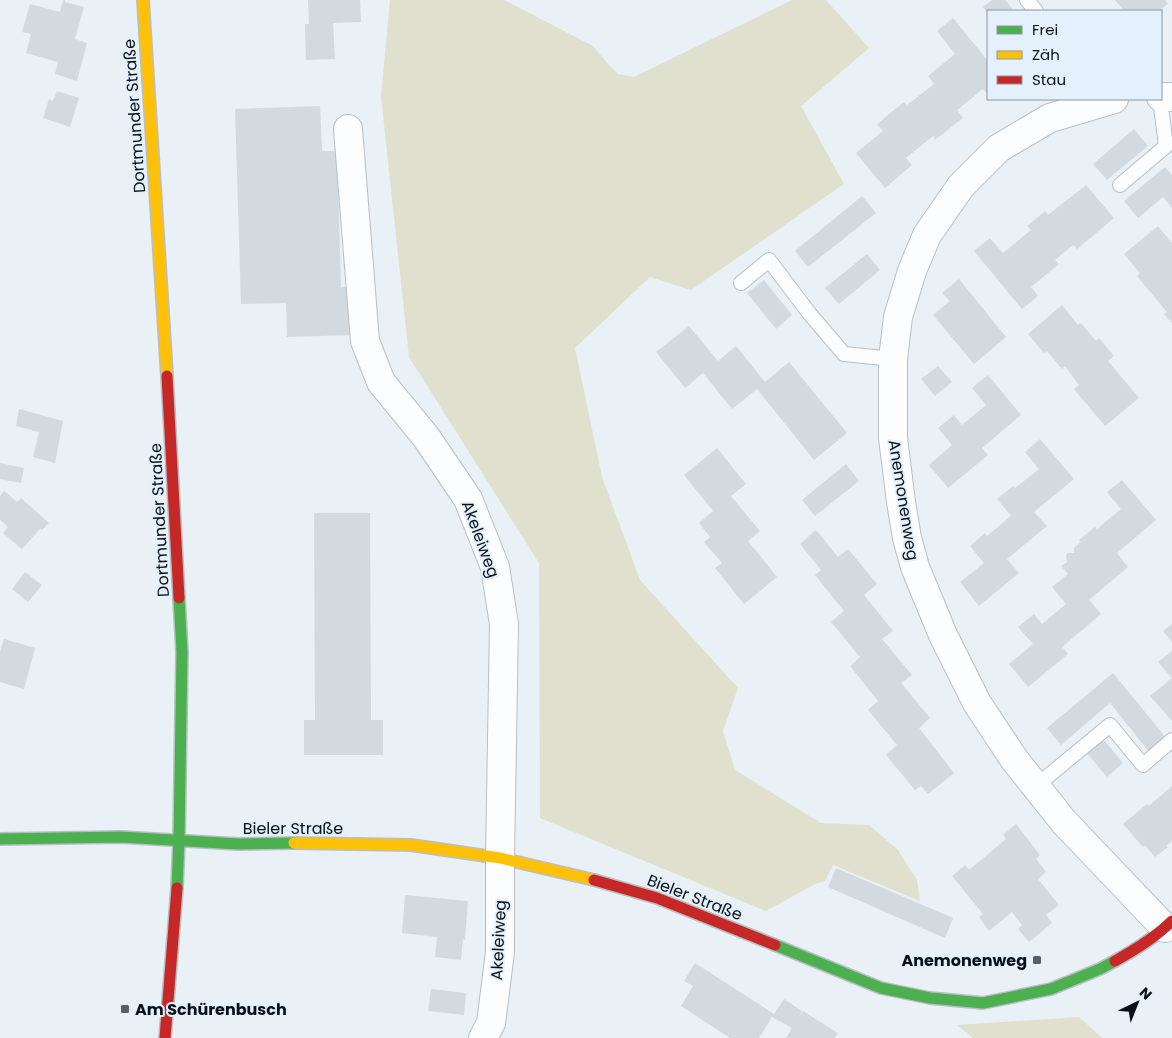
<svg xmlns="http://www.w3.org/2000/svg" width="1172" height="1038" font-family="Poppins,sans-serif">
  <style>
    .green { fill: #dfe0cd }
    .building { fill: #d2d9df }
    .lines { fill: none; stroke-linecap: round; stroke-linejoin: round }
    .lane-casing { stroke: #b8bfc4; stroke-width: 16 }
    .street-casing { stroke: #b8bfc4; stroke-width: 30 }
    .fast-casing { stroke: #b8bfc4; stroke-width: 14 }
    .slow-casing { stroke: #b8bfc4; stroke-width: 14 }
    .jam-casing { stroke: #b8bfc4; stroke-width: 14 }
    .lane { stroke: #fcfdfe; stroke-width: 14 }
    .street { stroke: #fcfdfe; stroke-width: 28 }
    .fast { stroke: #4caf50; stroke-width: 11 }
    .slow { stroke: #ffc107; stroke-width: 11 }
    .jam { stroke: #c62828; stroke-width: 11 }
    .poi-dot { fill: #575e64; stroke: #e4f0fb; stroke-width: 2 }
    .labels { text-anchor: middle; stroke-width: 4; stroke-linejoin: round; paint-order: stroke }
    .street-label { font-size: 16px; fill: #091016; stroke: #e4f0fb }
    .poi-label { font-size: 16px; font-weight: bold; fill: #091016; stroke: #e4f0fb; text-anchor: end }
  </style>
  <rect width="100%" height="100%" fill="#e9f0f6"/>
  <path class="green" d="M390,0H504L593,46L607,63L618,74L634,77L792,0H826L869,48L801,106L844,184L691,290L650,277L575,348L602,477L640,580L738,688L723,731L735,770L821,823L869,825L898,850L917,880L920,901L833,865L825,881L815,884L766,911L540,818L539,563L409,357L381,96Z
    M1079,1017L1102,1038H973L957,1025Z"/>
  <path class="building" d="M63,0H65V2L84,7L75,39L87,43L77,81L55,74L58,62L26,53L31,34L22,32L30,4L60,12Z
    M308,0H360L361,22L333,23L335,59L306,60L305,24H309Z
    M992,0H1005L1014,11H988V13L983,7Z
    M1115,0H1165L1168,4L1159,11H1124Z
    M953,18L988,61V95L983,89L957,110L963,118L935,140L933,136L906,158L912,165L885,188L856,153L883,131L877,124L904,102L907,105L934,84L928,76L955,54L937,31Z
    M57,91L79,98L70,127L43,118L49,99L53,101Z
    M320,106L322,151H337L341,287L352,286L353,335L287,337L286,303L241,304L235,109Z
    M1134,129L1148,146L1107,180L1093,164Z
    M1165,167L1172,175V208L1163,197L1138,218L1124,201Z
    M1086,185L1114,218L1077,249L1073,245L1055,260L1059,264L1031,287L1038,296L1022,309L974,251L990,238L1003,253L1031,230L1027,226L1045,211L1048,215Z
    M862,196L876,213L808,267L795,251Z
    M1158,226L1172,243V323L1164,314L1167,312L1137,276L1140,273L1124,254Z
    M867,254L880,270L839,304L825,288Z
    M959,279L1006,337L974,364L933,315L950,301L942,293Z
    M764,280L792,315L776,329L747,293Z
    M1062,305L1078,325L1081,323L1096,341L1099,338L1114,356L1108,361L1139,398L1105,426L1074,389L1079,385L1065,366L1062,369L1047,351L1044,353L1028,334Z
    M689,326L718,361L736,346L765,382L789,362L847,433L814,460L757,389L732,409L703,373L685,388L656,352Z
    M938,366L952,382L935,396L921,379Z
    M988,375L1021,415L982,448L988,455L948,488L929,465L952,445L938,428L954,415L962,425L986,405L972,388Z
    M19,409L63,421L55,463L33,457L39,432L16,426Z
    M1040,439L1074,479L1034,512L1047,526L1007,559L1019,573L979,606L960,582L984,563L970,546L985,533L987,536L1011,516L997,499L1013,486L1015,488L1039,469L1025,452Z
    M717,448L746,484L731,496L760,531L748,541L777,577L744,604L715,568L722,563L704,542L710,537L699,523L713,511L684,475Z
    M0,463L24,468L21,483L0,479Z
    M846,464L859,481L815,516L802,500Z
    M1122,480L1156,520L1117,553L1128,567L1089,600L1101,614L1062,647L1068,654L1028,687L1009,664L1033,644L1018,627L1034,614L1042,624L1066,604L1052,587L1068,574L1061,566L1067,562L1066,555L1068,553H1074V548L1081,542L1079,540L1095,527L1097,529L1121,509L1107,492Z
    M4,491L17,502L21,498L49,523L42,530L40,529L22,549L3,533L8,527L0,520V496Z
    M314,513H370L371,720H383V755H304V720H315Z
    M816,530L838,557L848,549L877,584L864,595L893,631L882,639L912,675L901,683L930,718L919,728L954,773L928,794L921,786L915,790L886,755L897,745L868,710L878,701L850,666L860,657L831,622L844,611L815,575L821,570L800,544Z
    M25,572L42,585L28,602L12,589Z
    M1172,624V642L1163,631Z
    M4,639L35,648L24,689L0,682V652Z
    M1172,651V721L1150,696L1172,678L1158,662Z
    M1113,673L1167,739L1150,753L1110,703L1061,745L1047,728Z
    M1103,739L1123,763L1107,777L1086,752Z
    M1172,786V841L1166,846L1168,847L1155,857L1145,845L1143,847L1123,824L1147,804L1149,806Z
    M1016,824L1040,855L1036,859L1046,872L1038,879L1059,905L1046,915L1052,923L1029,942L1018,929L1022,925L1012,912L989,931L979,917L983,914L952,876L965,865L969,870L1006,839L1003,835Z
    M836,868L953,918L945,938L828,887Z
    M405,895L468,901L465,940L463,939L461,960L435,957L437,937L402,933Z
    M695,963L774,1014L784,999L802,1011L798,1018L803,1011L838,1033L835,1038H786L792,1028L772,1017L759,1038H730L681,1006L693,986L684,981Z
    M431,989L466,993L464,1015L428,1011Z"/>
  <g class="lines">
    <g class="lane-casing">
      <path id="lane" d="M1027,0L1036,11
        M1120,185L1166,146L1160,99
        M741,283L769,260L809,313L844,354L893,359
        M1036,786L1110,725L1143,765L1172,740"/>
    </g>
    <g class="street-casing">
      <path id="street" d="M1161,97H1172
        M1114,99L1050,118L999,148L961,186L927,235L912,271L898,317L893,359V438L901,502L907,538L915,567L943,635L977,703L1014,759L1064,822L1165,928
        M348,129L365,341L381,382L426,437L468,499L495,567L504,624L500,858V952L491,1023L483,1038"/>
    </g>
    <g class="fast-casing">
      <path id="fast" d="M0,839L121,837L238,844L294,843
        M177,888L179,840L182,652L179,598
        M775,945L881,988L930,998L983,1003L1051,989L1100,969L1115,961"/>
    </g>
    <g class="slow-casing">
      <path id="slow" d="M143,0L167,376
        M294,843L411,845L500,858L594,880"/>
    </g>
    <g class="jam-casing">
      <path id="jam" d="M167,376L179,598
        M594,880L657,898L775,945
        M1115,961C1135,950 1156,937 1172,921
        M165,1038L177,888"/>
    </g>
    <use href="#lane" class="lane"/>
    <use href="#street" class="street"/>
    <use href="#fast" class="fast"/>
    <use href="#slow" class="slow"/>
    <use href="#jam" class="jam"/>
  </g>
  <g class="poi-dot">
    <rect x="1032" y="955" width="10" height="10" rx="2.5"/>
    <rect x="120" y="1004" width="10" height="10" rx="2.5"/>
  </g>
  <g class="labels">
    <g class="street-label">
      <text transform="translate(134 116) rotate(-94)" y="6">Dortmunder Straße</text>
      <text transform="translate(904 500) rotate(81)" y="6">Anemonenweg</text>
      <text transform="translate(159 520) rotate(-93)" y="6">Dortmunder Straße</text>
      <text transform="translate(481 539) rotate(70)" y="6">Akeleiweg</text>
      <text x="293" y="834">Bieler Straße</text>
      <text transform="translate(695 897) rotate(21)" y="6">Bieler Straße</text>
      <text transform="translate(498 940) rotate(-87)" y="6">Akeleiweg</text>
    </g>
    <g class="poi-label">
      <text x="1027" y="966">Anemonenweg</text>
      <text x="135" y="1015" text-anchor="start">Am Schürenbusch</text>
    </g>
  </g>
  <rect x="987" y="10" width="175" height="90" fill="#e4f0fb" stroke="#8c969f"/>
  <rect x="997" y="26" width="25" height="8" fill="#4caf50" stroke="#8c969f"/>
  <text x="1032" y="35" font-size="15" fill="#091016">Frei</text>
  <rect x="997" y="51" width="25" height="8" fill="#ffc107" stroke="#8c969f"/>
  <text x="1032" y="60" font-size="15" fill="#091016">Zäh</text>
  <rect x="997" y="76" width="25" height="8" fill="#c62828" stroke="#8c969f"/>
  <text x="1032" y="85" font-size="15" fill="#091016">Stau</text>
  <g transform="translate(1137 1003) rotate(43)" stroke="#e4f0fb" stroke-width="4" paint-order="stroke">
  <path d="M0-4L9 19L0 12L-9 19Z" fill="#091016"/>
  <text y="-8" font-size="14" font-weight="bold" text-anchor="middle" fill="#091016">N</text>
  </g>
</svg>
